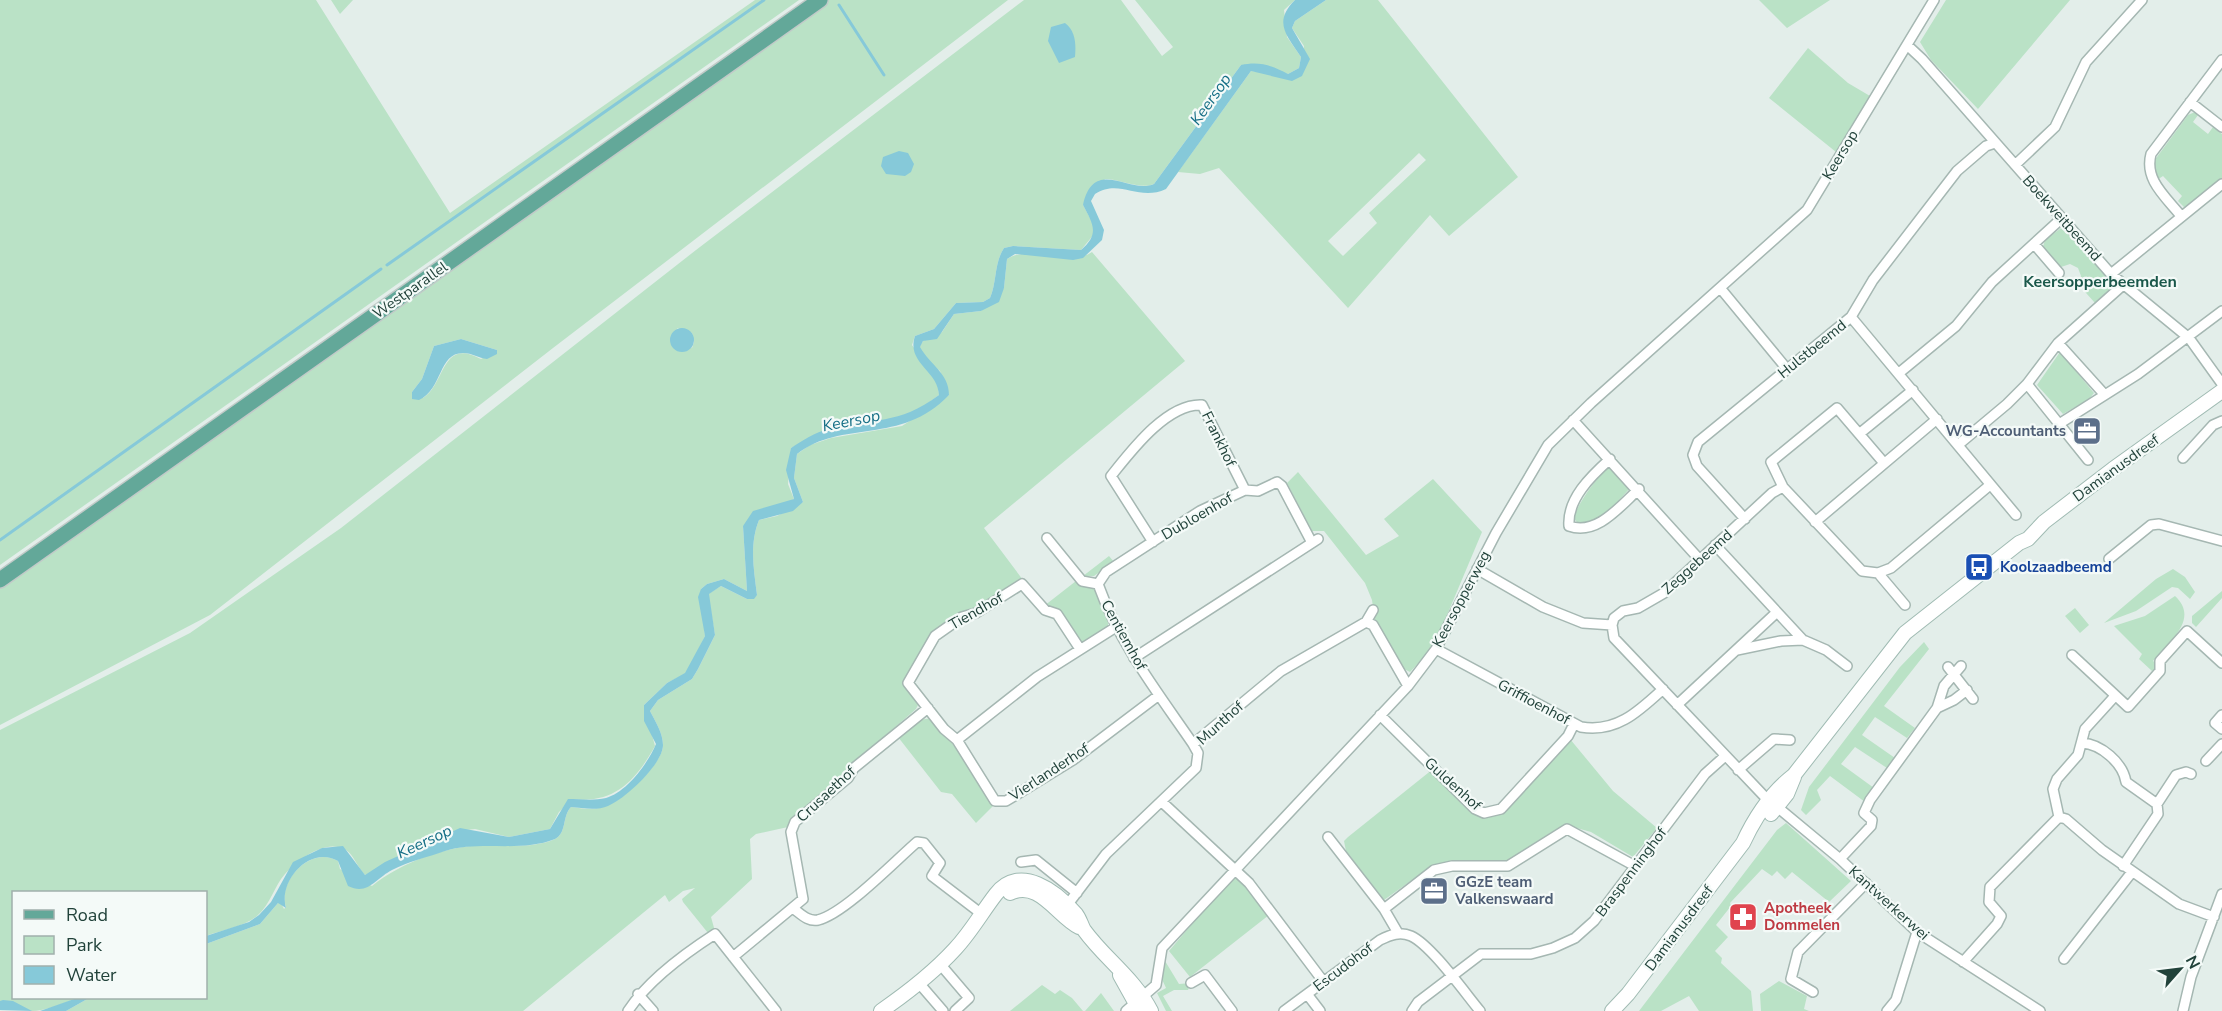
<svg xmlns="http://www.w3.org/2000/svg" width="2222" height="1011" font-family="'Nunito Sans',sans-serif">
  <style>
    .green { fill: #bae2c6; fill-rule: evenodd }
    .water { fill: #86c9d9 }
    .lines { fill: none; stroke-linecap: round; stroke-linejoin: round }
    .stream { stroke: #86c9d9; stroke-width: 3 }
    .street-casing { stroke: #a5b7b2; stroke-width: 12 }
    .secondary-casing { stroke: #a0bbb3; stroke-width: 16 }
    .primary-casing { stroke: #c1cac8; stroke-width: 18 }
    .street { stroke: #fff; stroke-width: 9 }
    .secondary { stroke: #fff; stroke-width: 14 }
    .primary { stroke: #63a899; stroke-width: 15 }
    .labels { text-anchor: middle; stroke-width: 4.5; stroke-linejoin: round; paint-order: stroke }
    .street-label { font-size: 15px; fill: #21423a; stroke: #f4faf8 }
    .service-label { font-size: 15px; font-weight: bold; fill: #4e5e75; stroke: #f4faf8; text-anchor: end }
    .transit-label { font-size: 15px; font-weight: bold; fill: #164399; stroke: #f4faf8; text-anchor: start }
    .health-label { font-size: 15px; font-weight: bold; fill: #be3a42; stroke: #f4faf8; text-anchor: start }
    .water-label { font-size: 16px; font-style: italic; fill: #146e85; stroke: #f4faf8 }
    .neighbourhood-label { font-size: 16px; font-weight: bold; fill: #1a574a; stroke: #f4faf8 }
  </style>
  <rect width="100%" height="100%" fill="#e3eeea"/>
  <path class="green" d="M0,0H316L450,213L755,0H799L0,565Z
    M331,0H353L340,14Z
    M825,0H1008L553,348L210,615L0,725V583ZM461,339L497,350L481,359C441,337 446,383 423,398L412,392L422,379L434,346Z
    M1024,0H1121L1162,56L1173,47L1135,0H1295L1284,10L1287,37L1301,57L1299,68L1288,74L1241,65L1154,184C1141,190 1120,179 1105,179L1083,205L1095,227V233L1081,250L1013,246L1004,248C994,263 997,282 990,298L983,302L956,303L934,329L915,336L912,345L938,382L939,395L920,409L888,421L828,429L791,448L788,484L794,499L743,526L747,591L724,579L707,584L701,589L705,636L693,661L685,674L667,683L644,705L655,746C636,780 615,804 573,799L559,812L550,829L509,837L475,829L466,830L365,875C358,868 353,854 346,850C326,838 299,859 285,874C274,886 271,904 257,916C244,927 222,930 206,936V892H14V998H77C65,1003 45,1011 31,1011C19,1007 13,1001 0,1001V730L190,633L341,528L696,250ZM677,328L692,333L694,342L692,348Z
    M1326,0H1378L1518,177L1449,236L1430,215L1348,308L1219,168L1200,174L1178,172L1251,71L1302,76L1304,46L1292,28L1295,21ZM1419,153L1426,160L1369,213L1377,223L1343,256L1328,241Z
    M1759,0H1830L1787,28Z
    M1946,0H2070L1978,109L1931,60L1920,42Z
    M1808,48L1848,83L1870,96L1836,152L1769,98Z
    M2195,112L2198,115L2193,122L2208,134L2213,127L2222,134V179L2193,201L2187,210L2178,201L2182,196L2163,176L2157,180L2154,161L2188,115Z
    M2064,226L2113,281L2110,289L2095,303L2078,284L2081,276L2078,268L2070,264L2061,267L2043,247L2045,240Z
    M1092,252L1185,361L984,528L1023,580L932,635L903,682L918,705L916,709L848,768L847,773L791,821L788,827L756,834L750,839L752,879L711,917L716,935L708,933L683,902L682,899L695,888L683,891L669,902L665,895L523,1011H66L89,998H206V944L260,924L278,903H281L284,909L286,907C277,881 311,845 338,861L340,869L372,886C402,862 448,845 487,845C508,846 535,848 555,839C567,833 562,816 571,807C580,808 590,810 599,808C617,805 663,765 663,745C663,733 655,721 650,711L658,700L692,679L698,669L715,635L708,594L721,586L747,599L757,595C754,570 749,545 759,520L777,516L803,502L794,478L797,454L810,445L831,438L902,426L949,395L940,371L928,361L919,348L923,341L942,332L954,314L981,311L1004,288L1007,259C1032,243 1066,270 1092,252Z
    M2060,352L2094,393L2089,399L2063,414L2037,385Z
    M1609,466L1631,487L1602,519L1579,524L1573,518C1582,497 1594,482 1609,466Z
    M1298,472L1366,555L1399,536L1384,519L1433,479L1482,532L1442,627L1425,656L1410,672L1400,667L1375,622L1372,600L1365,583L1324,531H1312L1287,483Z
    M1109,556L1114,562L1094,576H1083Z
    M2173,569L2185,577L2195,592L2190,599L2178,588L2172,587L2136,611L2104,623L2156,579Z
    M1076,581L1095,589L1109,620L1107,630L1083,643C1066,633 1066,609 1044,606Z
    M2222,591V598L2196,627L2192,623V616Z
    M2175,596C2200,619 2169,642 2153,661L2158,665L2152,671L2139,659L2142,654L2114,626L2145,616Z
    M2075,608L2089,625L2080,633L2065,616Z
    M1924,642L1929,649L1884,706L1915,728L1907,738L1875,717L1862,735L1895,758L1887,768L1855,747L1841,764L1874,788L1865,802L1830,776L1817,790L1821,800L1806,815L1801,810L1809,787L1900,667Z
    M932,718C956,745 973,776 995,804L976,823L952,794L941,792L898,737L919,720Z
    M1570,739L1613,791L1657,828L1633,857L1591,832L1566,825L1550,833L1520,856L1507,861L1433,865L1384,900L1346,851L1344,841L1348,837L1433,769C1452,789 1471,822 1501,814Z
    M1786,823L1851,881L1829,902L1792,872L1785,879L1777,871L1772,876L1762,869L1730,903L1731,906L1716,925L1728,937L1715,951L1722,958L1721,963L1751,991L1753,1011H1699L1689,996L1661,1011H1639L1777,830Z
    M1231,878C1248,878 1259,902 1269,915L1190,977L1169,951Z
    M1162,956L1179,984L1191,983L1188,990H1174L1163,996L1172,1011H1166L1157,993L1166,988L1161,977Z
    M1779,981L1807,996L1804,1009L1809,1011H1761L1760,994Z
    M1042,985L1055,994L1060,990L1072,998L1083,1011H1010Z
    M1101,993L1114,1011H1085Z"/>
  <path class="water" d="M1295,0H1326L1295,21L1292,28L1310,59L1302,76L1292,81L1251,71L1166,189C1138,202 1120,178 1095,194L1091,201L1104,230L1102,240L1083,258L1073,260L1015,254L1007,259L1004,288L999,302L981,311L954,314L937,339L923,341L920,347C930,365 949,373 949,395C900,446 842,419 797,454L794,478L803,502L793,511L759,520C749,545 754,570 757,595L754,599H747L721,586L709,594L715,635L698,669L692,679L658,700L650,711C655,721 663,733 663,745C663,764 625,799 608,806C597,811 582,808 571,807C562,816 567,833 555,839C520,853 480,840 445,851C428,857 407,862 392,870C376,878 368,896 348,886L338,861C309,845 278,882 286,908L278,903L260,924L206,944V936L249,922L259,915L271,902L293,862L322,848L343,846L365,875L385,862L460,828L509,837L550,829L568,799C581,799 593,801 606,798C627,792 648,763 656,744L644,721V705L667,683L685,673L705,636L698,597L701,589L707,584L724,579L747,591L743,526L753,511L794,499L786,470L791,448C802,441 815,432 829,429C873,417 898,426 939,395C938,370 906,363 915,336L934,329L956,303L983,302L990,298C997,282 994,263 1004,248L1013,246L1081,250C1100,234 1093,224 1083,205C1094,156 1130,195 1154,184L1241,65C1259,61 1271,65 1288,74L1299,68L1301,57C1286,35 1273,22 1295,0Z
    M1065,23C1076,31 1076,45 1075,57L1059,63L1048,41L1051,27Z
    M899,151L908,153L914,164L911,172L905,176L886,174L881,166L883,157Z
    M670 340a12 12 0 1 1 24 0a12 12 0 1 1-24 0Z
    M461,339L497,350V354L487,359C479,358 472,353 463,353C438,353 443,389 419,400L412,399V392L422,379L434,346Z
    M77,998H89L66,1011H40Z
    M3,1000L13,1001L32,1011L0,1010V1001Z"/>
  <g class="lines">
    <path class="stream" d="M839,5L884,75
      M387,265L764,0
      M0,540L381,269"/>
    <g class="street-casing">
      <path id="street" d="M1907,45L1922,59L2111,274L2189,338L2222,384
        M2190,102L2222,127
        M2015,165L2055,127L2086,62L2142,0
        M2181,216C2166,197 2144,180 2151,154L2222,60
        M2034,244L2059,273
        M2111,274L2222,184
        M1721,289L1787,369
        M1851,317L2016,515
        M2058,343L2104,394
        M1899,373L1956,326L1992,282L2062,218
        M2027,384L2088,460
        M1573,420L1700,560
        M2059,424L2138,374L2222,311
        M1859,434L1913,390
        M1958,445L2007,404L2027,384L2058,343L2123,285
        M2183,458L2213,425L2222,421
        M1610,459C1591,476 1567,499 1569,526C1597,536 1620,506 1639,489
        M1884,463L1837,408L1771,462L1783,487L1862,571L1878,573L1891,568L1990,485
        M1745,519L1697,466L1693,455L1698,442L1851,317L1873,280L1957,171L1986,146L1995,143
        M1815,522L1937,419
        M1047,538L1082,581L1098,584C1119,643 1158,693 1193,744
        M1153,542L1111,476C1131,451 1167,403 1202,405L1245,490
        M1715,545L1803,640L1826,650L1847,666
        M2109,559L2151,525L2159,524L2222,541
        M1477,569L1543,607L1583,623L1612,625L1614,618L1623,611L1638,608L1664,593L1772,493L1783,487
        M1878,573L1905,605
        M1098,584L1106,572L1200,511L1245,490L1258,491L1277,482L1282,486L1311,541
        M1366,622L1373,610
        M1612,625L1614,638L1764,796L1840,859L1917,932L2040,1011
        M1080,649L1057,614L1045,610L1022,584L976,613L962,617L935,636L908,683L944,729L957,740L995,801H1006L1073,760L1159,695
        M1436,649L1581,727C1616,733 1638,712 1663,689
        M1737,650L1781,641L1803,640
        M2072,655L2128,707L2160,671V661L2187,631L2222,663
        M1134,658L1318,539
        M1948,667L1973,699
        M1677,705L1776,613
        M1937,708L1954,700L1967,690
        M1380,715L1475,809L1484,813L1501,809L1568,736L1574,724
        M2222,715L2215,723L2222,729
        M957,740L1037,677L1116,627
        M2082,743C2101,744 2123,763 2126,782L2157,804L2176,775L2186,772L2191,774
        M2206,761L2222,744
        M1738,770L1774,739L1790,740
        M1162,802L1249,883L1323,981
        M2059,817L2066,819L2102,850L2179,904L2214,917
        M2059,817L2053,789L2057,779L2078,755L2085,729L2115,696
        M1328,837L1384,909L1398,933
        M1840,859L1871,826L1872,820L1864,813L1870,800L1937,708L1944,686L1961,666
        M1021,862L1036,860L1077,893
        M2123,866L2158,814L2157,804
        M1065,908L1106,854L1196,768L1198,753L1193,744L1281,671L1366,622L1373,625L1408,686
        M794,909C801,914 808,922 818,920C844,914 895,861 917,842L924,843L940,863L932,876L983,915
        M1384,909L1434,870L1452,866H1508L1567,829L1635,866
        M733,957L803,899L791,832L795,822L848,778L854,768L928,708
        M2064,959L2132,872
        M1963,962L1997,924L2001,916L1989,902L1990,887L2059,817
        M940,964L969,998L955,1011
        M918,982L943,1011
        M1191,983L1205,975L1232,1011
        M1813,992L1791,979L1798,952L1866,883
        M638,994L653,1011
        M1307,994L1320,1011
        M628,1011C648,980 684,954 715,934L776,1011
        M1126,1011L1156,985L1162,948L1408,686L1436,649L1496,533L1548,445L1591,403L1807,210L1934,0
        M1284,1011L1380,940C1390,935 1400,931 1411,936C1431,945 1465,993 1480,1011
        M1412,1011L1418,1002L1481,954H1531L1553,948L1575,938L1594,921L1705,774L1724,757
        M1887,1011L1896,1000L1917,932
        M2183,1011L2191,977L2222,894"/>
    </g>
    <g class="secondary-casing">
      <path id="secondary" d="M1771,814L1787,794L1794,777
        M1010,893C1039,879 1057,916 1079,927
        M1120,975L1140,1011
        M881,1011C907,993 934,972 955,949C971,932 982,912 996,894C1020,863 1057,892 1076,914C1080,919 1081,925 1084,930C1105,959 1134,978 1151,1011
        M1612,1011L1628,994L1743,843C1755,817 1772,792 1794,775L1905,633L2019,543L2028,539L2044,522L2113,469L2222,391"/>
    </g>
    <g class="primary-casing">
      <path id="primary" d="M0,580L820,0"/>
    </g>
    <use href="#street" class="street"/>
    <use href="#secondary" class="secondary"/>
    <use href="#primary" class="primary"/>
  </g>
  <defs>
    <g id="office-square" transform="scale(1.5)"><rect x="-9" y="-9" width="18" height="18" rx="4" fill="#5c6f8a" stroke="#f4faf8"/><path d="M-6-3h4V-5.5h4V-3h4V5H-6ZM-1-4.5V-3h2v-1.5ZM-6 0V1H6V0Z" fill="#fff"/></g>
    <g id="bus-square" transform="scale(1.5)"><rect x="-9" y="-9" width="18" height="18" rx="4" fill="#1a4fb4" stroke="#f4faf8"/><path d="M-5-6H5V4H4V6H2V4H-2V6H-4V4H-5ZM-3.5-4V0h7V-4ZM-3.5 1.2v1.5H-2V1.2ZM2 1.2v1.5H3.5V1.2Z" fill="#fff"/></g>
    <g id="pharmacy-square" transform="scale(1.5)"><rect x="-9" y="-9" width="18" height="18" rx="4" fill="#e0444e" stroke="#f4faf8"/><path d="M-2-6h4v4h4v4h-4v4h-4v-4h-4v-4h4Z" fill="#fff"/></g>
  </defs>
  <g fill-rule="evenodd">
    <use href="#office-square" x="2087" y="431"/>
    <use href="#bus-square" x="1979" y="567"/>
    <use href="#office-square" x="1434" y="891"/>
    <use href="#pharmacy-square" x="1743" y="917"/>
  </g>
  <g class="labels">
    <g class="street-label">
      <text transform="translate(1840 155) rotate(-59)" y="5">Keersop</text>
      <text transform="translate(2062 218) rotate(48)" y="5">Boekweitbeemd</text>
      <text transform="translate(410 290) rotate(-35)" y="5">Westparallel</text>
      <text transform="translate(1812 349) rotate(-39)" y="5">Hulstbeemd</text>
      <text transform="translate(1219 439) rotate(64)" y="5">Frankhof</text>
      <text transform="translate(2116 468) rotate(-36)" y="5">Damianusdreef</text>
      <text transform="translate(1197 516) rotate(-30)" y="5">Dubloenhof</text>
      <text transform="translate(1697 562) rotate(-42)" y="5">Zeggebeemd</text>
      <text transform="translate(1461 599) rotate(-62)" y="5">Keersopperweg</text>
      <text transform="translate(976 611) rotate(-30)" y="5">Tiendhof</text>
      <text transform="translate(1124 635) rotate(61)" y="5">Centiemhof</text>
      <text transform="translate(1534 702) rotate(28)" y="5">Griffioenhof</text>
      <text transform="translate(1220 723) rotate(-42)" y="5">Munthof</text>
      <text transform="translate(1049 772) rotate(-33)" y="5">Vierlanderhof</text>
      <text transform="translate(1453 784) rotate(42)" y="5">Guldenhof</text>
      <text transform="translate(826 794) rotate(-43)" y="5">Crusaethof</text>
      <text transform="translate(1631 872) rotate(-53)" y="5">Braspenninghof</text>
      <text transform="translate(1889 903) rotate(42)" y="5">Kantwerkerwei</text>
      <text transform="translate(1679 928) rotate(-53)" y="5">Damianusdreef</text>
      <text transform="translate(1343 967) rotate(-37)" y="5">Escudohof</text>
    </g>
    <g class="service-label">
      <text x="2066" y="436">WG-Accountants</text>
      <text x="1455" y="887" text-anchor="start">GGzE team<tspan x="1455" dy="17">Valkenswaard</tspan></text>
    </g>
    <g class="transit-label">
      <text x="2000" y="572">Koolzaadbeemd</text>
    </g>
    <g class="health-label">
      <text x="1764" y="913">Apotheek<tspan x="1764" dy="17">Dommelen</tspan></text>
    </g>
    <g class="water-label">
      <text transform="translate(1210 99) rotate(-55)" y="6">Keersop</text>
      <text transform="translate(851 420) rotate(-11)" y="6">Keersop</text>
      <text transform="translate(424 841) rotate(-25)" y="6">Keersop</text>
    </g>
    <g class="neighbourhood-label">
      <text x="2100" y="287">Keersopperbeemden</text>
    </g>
  </g>
  <rect x="12" y="891" width="195" height="108" fill="#f4faf8" stroke="#a0b0ac" stroke-width="1.5"/>
  <rect x="24" y="910" width="30" height="9" fill="#63a899" stroke="#a0b0ac" stroke-width="1.5"/>
  <text x="66" y="921" font-size="18" fill="#21423a">Road</text>
  <rect x="24" y="936" width="30" height="18" fill="#bae2c6" stroke="#a0b0ac" stroke-width="1.5"/>
  <text x="66" y="951" font-size="18" fill="#21423a">Park</text>
  <rect x="24" y="966" width="30" height="18" fill="#86c9d9" stroke="#a0b0ac" stroke-width="1.5"/>
  <text x="66" y="981" font-size="18" fill="#21423a">Water</text>
  <g transform="translate(2180 969) rotate(62)" stroke="#f4faf8" stroke-width="4.5" paint-order="stroke">
  <path d="M0-4.5L10 22L0 15L-10 22Z" fill="#21423a"/>
  <text y="-9" font-size="16" font-weight="bold" text-anchor="middle" fill="#21423a">N</text>
  </g>
</svg>
